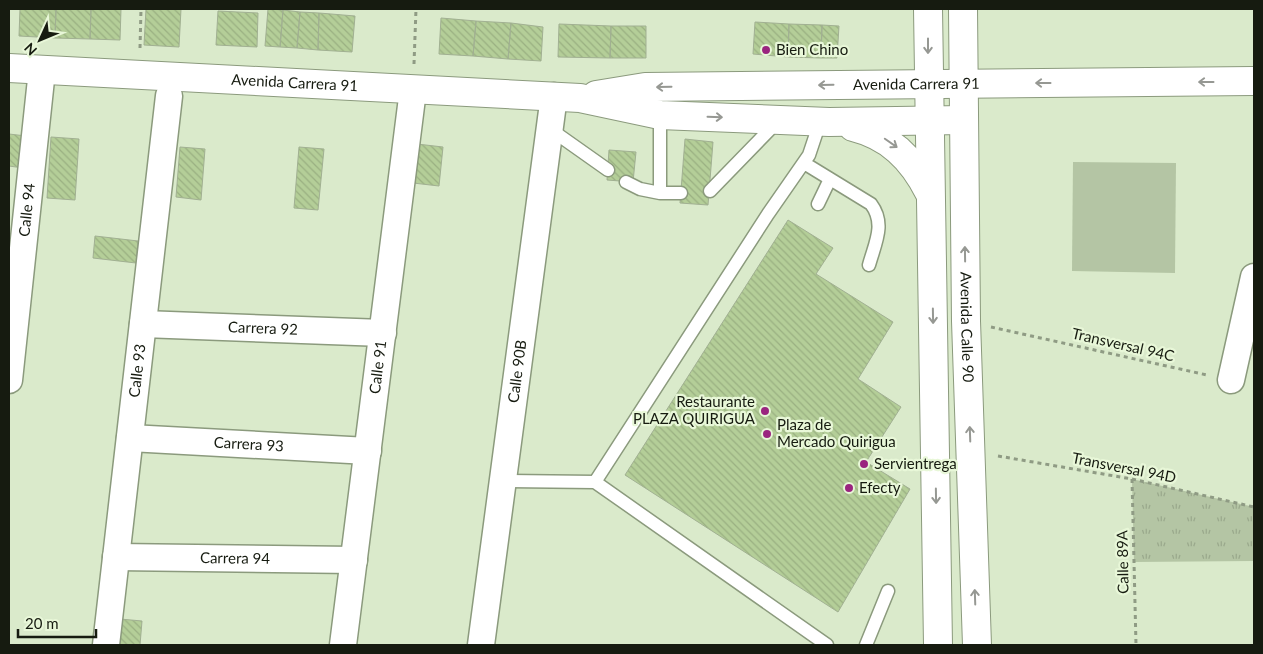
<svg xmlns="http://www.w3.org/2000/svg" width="1263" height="654" font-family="Lato,sans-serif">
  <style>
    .park { fill: url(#park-tufts) }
    .pitch { fill: #b4c5a4 }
    .building { fill: url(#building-back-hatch); stroke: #a1b092 }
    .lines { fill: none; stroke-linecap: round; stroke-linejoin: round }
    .service-casing { stroke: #8b9a7d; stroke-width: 15 }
    .minor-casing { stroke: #8b9a7d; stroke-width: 29 }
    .secondary-casing { stroke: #8b9a7d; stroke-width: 30 }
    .path { stroke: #8f9b84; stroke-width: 3; stroke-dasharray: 4 4; stroke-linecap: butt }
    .service { stroke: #fff; stroke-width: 12 }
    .minor { stroke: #fff; stroke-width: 26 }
    .secondary { stroke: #fff; stroke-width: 28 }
    .oneway { stroke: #969893 }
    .poi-dot { fill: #9a247f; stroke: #e8f7d8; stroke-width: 2 }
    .labels { text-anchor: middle; stroke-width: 4.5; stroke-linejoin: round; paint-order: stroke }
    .poi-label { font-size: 15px; fill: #161b10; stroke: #e8f7d8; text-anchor: start }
    .street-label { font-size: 15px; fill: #161b10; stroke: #e8f7d8 }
  </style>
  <defs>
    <pattern id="park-tufts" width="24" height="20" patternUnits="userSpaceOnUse" patternTransform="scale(1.25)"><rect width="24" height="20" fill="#b4c5a4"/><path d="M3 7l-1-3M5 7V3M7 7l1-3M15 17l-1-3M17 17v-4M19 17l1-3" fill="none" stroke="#9aa98c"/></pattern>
    <pattern id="building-back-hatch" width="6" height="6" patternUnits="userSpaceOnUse" patternTransform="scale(1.25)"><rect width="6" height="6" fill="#b4ce98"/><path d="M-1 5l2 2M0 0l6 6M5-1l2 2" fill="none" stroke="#9ab082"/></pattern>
  </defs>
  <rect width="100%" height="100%" fill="#daeacb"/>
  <path class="park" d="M1132,479L1254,507V561L1134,562Z"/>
  <path class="pitch" d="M1073,162L1176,163L1175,273L1072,271Z"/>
  <path class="building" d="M20,9H56L55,38L19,36Z
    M56,9H91L90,39L55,38Z
    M91,9H121L120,40L90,39Z
    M146,9H181L179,47L144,45Z
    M268,9L283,10L280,47L265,46Z
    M283,10L300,12L297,48L280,47Z
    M218,11L258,13L257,47L216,45Z
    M300,12L319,13L318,50L297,48Z
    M319,13L355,16L352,52L318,50Z
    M441,18L476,21L473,56L439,54Z
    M476,21L511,23L508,59L473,56Z
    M755,22L789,24L788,57L753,54Z
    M511,23L543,27L541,61L508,59Z
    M559,24L611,26L610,58L558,57Z
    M789,24L822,25L821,58L788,57Z
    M822,25L839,26L837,58H821Z
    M611,26H646V58H610Z
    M9,134L26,136L23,168L9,166Z
    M51,137L79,139L75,200L47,198Z
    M685,139L713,142L708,205L680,203Z
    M417,144L443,147L439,186L413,183Z
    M180,147L205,149L201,200L176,197Z
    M299,147L324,149L318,210L294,208Z
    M609,150L636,152L633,182L607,180Z
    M788,220L833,248L816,274L893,322L858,379L901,407L866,462L910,489L838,612L625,475Z
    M95,236L138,241L136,263L93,258Z
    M120,619L142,621L140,645H117Z"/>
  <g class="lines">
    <g class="service-casing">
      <path id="service" d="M660,115V193H681
        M550,129L608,170
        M804,163L871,204C886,224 875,243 869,265
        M626,182L640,189L660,193
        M710,191L778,121
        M818,204L830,179
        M503,481L595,482
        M595,482L768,214L809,155L820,122
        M595,482L827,645
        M866,645L888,591"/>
    </g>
    <g class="minor-casing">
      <g id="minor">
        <path id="s1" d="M143,324L383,333"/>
        <path id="s2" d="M9,380L42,70"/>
        <path d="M1231,380L1254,277"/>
        <path id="s3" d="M130,438L368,451"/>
        <path id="s4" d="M116,557L354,560"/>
        <path id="s5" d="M106,645L169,96"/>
        <path id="s6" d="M343,645L413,90"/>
        <path id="s7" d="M481,645L554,96"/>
      </g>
    </g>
    <g class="secondary-casing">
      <g id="secondary">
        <path d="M928,9L938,645"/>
        <path id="s8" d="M963,9L966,321L977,645"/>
        <path id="s9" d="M9,68L580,98L660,115L829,122L964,120"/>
        <path id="s10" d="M596,95L645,87L1254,81"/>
        <path d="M853,127C889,136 912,158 929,192"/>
      </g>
    </g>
    <path class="path" d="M140,48L141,9
      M414,64L416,9
      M991,327L1207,375
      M998,456L1132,479L1254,507
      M1132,479L1136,645"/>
    <use href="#service" class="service"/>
    <use href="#minor" class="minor"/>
    <use href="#secondary" class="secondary"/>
  </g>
  <defs><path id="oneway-shaft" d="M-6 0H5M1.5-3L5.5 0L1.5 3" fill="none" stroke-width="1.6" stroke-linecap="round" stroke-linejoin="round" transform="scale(1.25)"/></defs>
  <g class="oneway">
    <use href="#oneway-shaft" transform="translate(928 46) rotate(90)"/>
    <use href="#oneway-shaft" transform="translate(1206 82) rotate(180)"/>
    <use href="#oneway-shaft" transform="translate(1043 83) rotate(180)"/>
    <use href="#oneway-shaft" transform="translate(826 85) rotate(179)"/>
    <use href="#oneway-shaft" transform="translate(664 87) rotate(179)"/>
    <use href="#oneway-shaft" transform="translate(715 117) rotate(2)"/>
    <use href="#oneway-shaft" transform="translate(891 143) rotate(35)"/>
    <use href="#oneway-shaft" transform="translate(965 254) rotate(-91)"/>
    <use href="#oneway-shaft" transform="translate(933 316) rotate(89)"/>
    <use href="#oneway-shaft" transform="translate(970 434) rotate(-92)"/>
    <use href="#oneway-shaft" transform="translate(936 496) rotate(89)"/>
    <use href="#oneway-shaft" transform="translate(975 597) rotate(-92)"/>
  </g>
  <g class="poi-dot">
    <circle cx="766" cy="50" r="5"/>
    <circle cx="765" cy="411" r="5"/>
    <circle cx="767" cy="434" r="5"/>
    <circle cx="864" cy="464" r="5"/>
    <circle cx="849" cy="488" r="5"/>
  </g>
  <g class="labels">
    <g class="poi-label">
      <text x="776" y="55">Bien Chino</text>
      <text x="755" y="407" text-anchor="end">Restaurante<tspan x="755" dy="17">PLAZA QUIRIGUA</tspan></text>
      <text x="777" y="430">Plaza de<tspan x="777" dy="17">Mercado Quirigua</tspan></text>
      <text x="874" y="469">Servientrega</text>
      <text x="859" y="493">Efecty</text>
    </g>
    <g class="street-label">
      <text dy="5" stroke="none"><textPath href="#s9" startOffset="286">Avenida Carrera 91</textPath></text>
      <text dy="5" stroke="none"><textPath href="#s10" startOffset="321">Avenida Carrera 91</textPath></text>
      <text dy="5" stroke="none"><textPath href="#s2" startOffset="171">Calle 94</textPath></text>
      <text dy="5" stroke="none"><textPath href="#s8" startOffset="318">Avenida Calle 90</textPath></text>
      <text dy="5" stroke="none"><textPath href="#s1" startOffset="120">Carrera 92</textPath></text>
      <text transform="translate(1123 345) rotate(13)" y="5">Transversal 94C</text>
      <text dy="5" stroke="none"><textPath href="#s6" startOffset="280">Calle 91</textPath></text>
      <text dy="5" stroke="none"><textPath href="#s5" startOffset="276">Calle 93</textPath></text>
      <text dy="5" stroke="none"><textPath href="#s7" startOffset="276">Calle 90B</textPath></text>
      <text dy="5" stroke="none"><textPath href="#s3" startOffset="119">Carrera 93</textPath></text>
      <text transform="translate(1124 468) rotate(11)" y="5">Transversal 94D</text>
      <text dy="5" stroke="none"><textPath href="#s4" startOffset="119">Carrera 94</textPath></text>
      <text transform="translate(1123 562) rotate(-91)" y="5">Calle 89A</text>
    </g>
  </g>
  <rect width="1263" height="654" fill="none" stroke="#161b10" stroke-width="20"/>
  <g transform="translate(40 40) rotate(226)" stroke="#e8f7d8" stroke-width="4" paint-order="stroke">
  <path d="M0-4L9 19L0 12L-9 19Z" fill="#161b10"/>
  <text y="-8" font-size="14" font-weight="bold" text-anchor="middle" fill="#161b10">N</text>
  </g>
  <path d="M18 629v8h78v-8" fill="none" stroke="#161b10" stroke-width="2.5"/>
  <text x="25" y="629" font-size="15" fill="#161b10" stroke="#e8f7d8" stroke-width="4" paint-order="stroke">20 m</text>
</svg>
